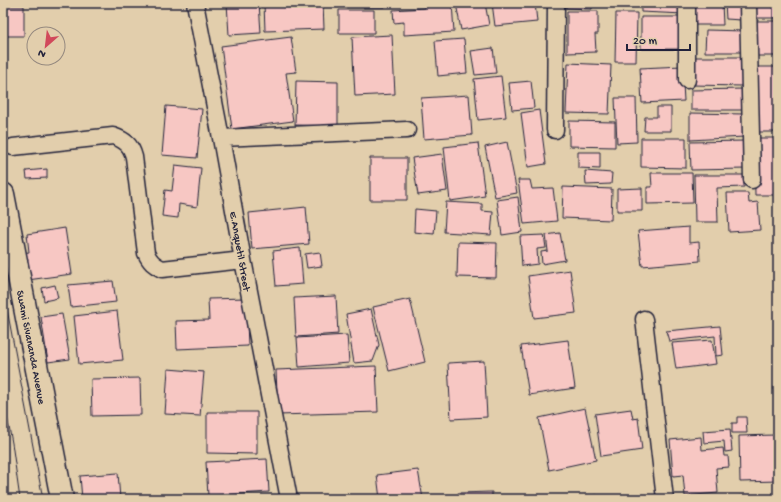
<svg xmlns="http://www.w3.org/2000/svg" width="781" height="502" font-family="'Gochi Hand',sans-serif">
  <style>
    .building { fill: #f7c7c3; stroke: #22223b }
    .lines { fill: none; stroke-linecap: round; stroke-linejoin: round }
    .street-casing { stroke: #22223b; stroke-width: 19 }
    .secondary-casing { stroke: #22223b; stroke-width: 25 }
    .street { stroke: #e2ceac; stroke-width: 16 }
    .secondary { stroke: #e2ceac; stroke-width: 22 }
    .tram { stroke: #22223b; stroke-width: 1 }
    .labels { text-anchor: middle; stroke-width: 3.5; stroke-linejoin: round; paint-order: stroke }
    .street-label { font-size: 11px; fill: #22223b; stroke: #e2ceac }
  </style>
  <rect width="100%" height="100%" fill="#e2ceac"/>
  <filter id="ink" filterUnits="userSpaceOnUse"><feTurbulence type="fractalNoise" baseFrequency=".025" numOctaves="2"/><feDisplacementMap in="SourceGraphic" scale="8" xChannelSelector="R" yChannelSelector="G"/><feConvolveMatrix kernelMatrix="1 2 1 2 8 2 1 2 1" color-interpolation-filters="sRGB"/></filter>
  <g filter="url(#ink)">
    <path class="building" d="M227,3H259L261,33L229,35Z
      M264,3H323L324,29L265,31Z
      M344,3H384L385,7H344Z
      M424,3H452L454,32L404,35V22L394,23L393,10L425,8Z
      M456,3H485L489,25L461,30Z
      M492,3H535L537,22L495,26Z
      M566,3H609V4H592V9L566,8Z
      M641,3H684V14L641,12Z
      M694,3H722L723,25H694Z
      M725,3H740L741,20L726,19Z
      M752,3H778V18H752Z
      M3,6H24V36H3Z
      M339,10H374V33H339Z
      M567,11H598V34H595L596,52L567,53Z
      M616,13H637L636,62H615Z
      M641,17H685V49H641Z
      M754,21H778V56H754Z
      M706,30L744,31L745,52H705Z
      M392,35L395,94L355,96L352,37Z
      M291,37L296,72L286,73L293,121L232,129L221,46Z
      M464,39L467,73L438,76L435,41Z
      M493,48L496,73L475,75L471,51Z
      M692,57H742V86L692,85Z
      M568,63L611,65L609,114L566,113Z
      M682,66L684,101L642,103L640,68Z
      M756,67H778V132H755Z
      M501,76L506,117L478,120L474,79Z
      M296,81L338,82V126L295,125Z
      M531,81L534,108L512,110L509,83Z
      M744,89L745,110H691V90Z
      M469,95L472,135L424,139L421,98Z
      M615,98H636L637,142L617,143Z
      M166,106L202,109L197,158L162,155Z
      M657,107H671V131H644L645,117H657Z
      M539,110L546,164L528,167L521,113Z
      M690,113L744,114V137L690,140Z
      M569,121L615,122V147L569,146Z
      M641,138H686V168L641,167Z
      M754,138H778V195H755Z
      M745,141L746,169L691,170L690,142Z
      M507,142L517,193L495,197L485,147Z
      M478,143L485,196L450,201L444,147Z
      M578,152H600V169L578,168Z
      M442,154L447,191L418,195L412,158Z
      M370,158H407V200H370Z
      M175,165L201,168L197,207L179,204L178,218L162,216L165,190L172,191Z
      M47,169V178L27,179L26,171Z
      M585,171L612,173L611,184L586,185Z
      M651,173H692L693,203L647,204V187H652Z
      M694,175H744V187L717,188L718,222H695Z
      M518,180H530L532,189L553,188L557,221L524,224Z
      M563,187L612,189L611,220L562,218Z
      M642,188V211H617V189Z
      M727,193H748L749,203L758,202L760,230L729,232Z
      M518,197L522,232L502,235L497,200Z
      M446,202L482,204V211L493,212L491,235L444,232Z
      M306,207L309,244L252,249L249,213Z
      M415,209L436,211L434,234L414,232Z
      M689,227V243L699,242L700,261L642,266L638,231Z
      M65,228L72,274L20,281L16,254L29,252L27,234Z
      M560,233L565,260L542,264L541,252L548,251L546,235Z
      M544,235L546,248L537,249L538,264L522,266L520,236Z
      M458,242L497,243L496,278L457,277Z
      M300,248L303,284L276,286L273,251Z
      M320,252L322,266L307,268L305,254Z
      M570,270L576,313L534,318L528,276Z
      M113,281L116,302L71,307L68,285Z
      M55,285L58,298L44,301L42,288Z
      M336,296L338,334L296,337L294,298Z
      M246,298L248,346L177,349L176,321L209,320L208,299Z
      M410,299L425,362L389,371L373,307Z
      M371,309L379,345L373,361L354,363L346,314Z
      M117,311L123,360L79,364L74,316Z
      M62,314L70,359L48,362L41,317Z
      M720,326L723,355L716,356L715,336L669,341L666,331Z
      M347,335L349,363L299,367L297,338Z
      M568,340L575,388L529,395L521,346Z
      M712,340L716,364L676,369L672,343Z
      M484,361L487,417L451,419L448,363Z
      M376,366L378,412L278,415L276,370Z
      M168,369L204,372L200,416L165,414Z
      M140,378L141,415L92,416L91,379Z
      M774,387H778V432H776Z
      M585,408L596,460L549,470L539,418Z
      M631,409L633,419L638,418L642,450L601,456L595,414Z
      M207,412H257V454L207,453Z
      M737,417H746L747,433H732V423H737Z
      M730,429L732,451L725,452L724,441L704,443L703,431Z
      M775,435V446H778V481L740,482L739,436Z
      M701,437L702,450L723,448L724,456H728L729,467L716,468L718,493L685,496L683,475L673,476L670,440Z
      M267,459L269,492L208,496L206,462Z
      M418,470L423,499H380L377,475Z
      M118,473L120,499H82L80,476Z
      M492,492V499H458V493Z
      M597,495L598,499H575Z
      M739,496L776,497V499H739Z"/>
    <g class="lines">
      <g class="street-casing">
        <path id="street" d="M195,3L221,138L243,260L289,499
          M687,3V80
          M748,3L752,180
          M555,130L556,3
          M221,138L407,130
          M13,147L113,136C125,140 131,145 134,157L146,253C150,262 154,265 162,269L243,260
          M644,319L665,499"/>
      </g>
      <g class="secondary-casing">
        <path id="secondary" d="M3,194L62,499"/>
      </g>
      <use href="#street" class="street"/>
      <use href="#secondary" class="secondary"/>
      <path class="tram" d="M3,288L43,499
        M3,395L12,443L20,499"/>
    </g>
  </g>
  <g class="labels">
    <g class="street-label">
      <text transform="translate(241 251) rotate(80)" y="4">E.Anquetil Street</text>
      <text transform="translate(32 347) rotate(79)" y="4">Swami Sivananda Avenue</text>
    </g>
  </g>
  <rect width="781" height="502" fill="none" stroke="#e2ceac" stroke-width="16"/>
  <rect x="8" y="8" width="765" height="486" fill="none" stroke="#22223b" stroke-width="1.5" filter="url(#ink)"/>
  <g transform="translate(46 46) rotate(208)"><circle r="19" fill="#e2ceac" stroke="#95897f"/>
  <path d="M0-3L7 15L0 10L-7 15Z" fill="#d1495b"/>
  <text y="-6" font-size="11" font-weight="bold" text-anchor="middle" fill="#22223b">N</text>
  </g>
  <path d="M627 44v6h63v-6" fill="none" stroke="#22223b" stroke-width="2"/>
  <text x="633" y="44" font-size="12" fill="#22223b" stroke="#e2ceac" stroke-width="3" paint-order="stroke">20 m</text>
</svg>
